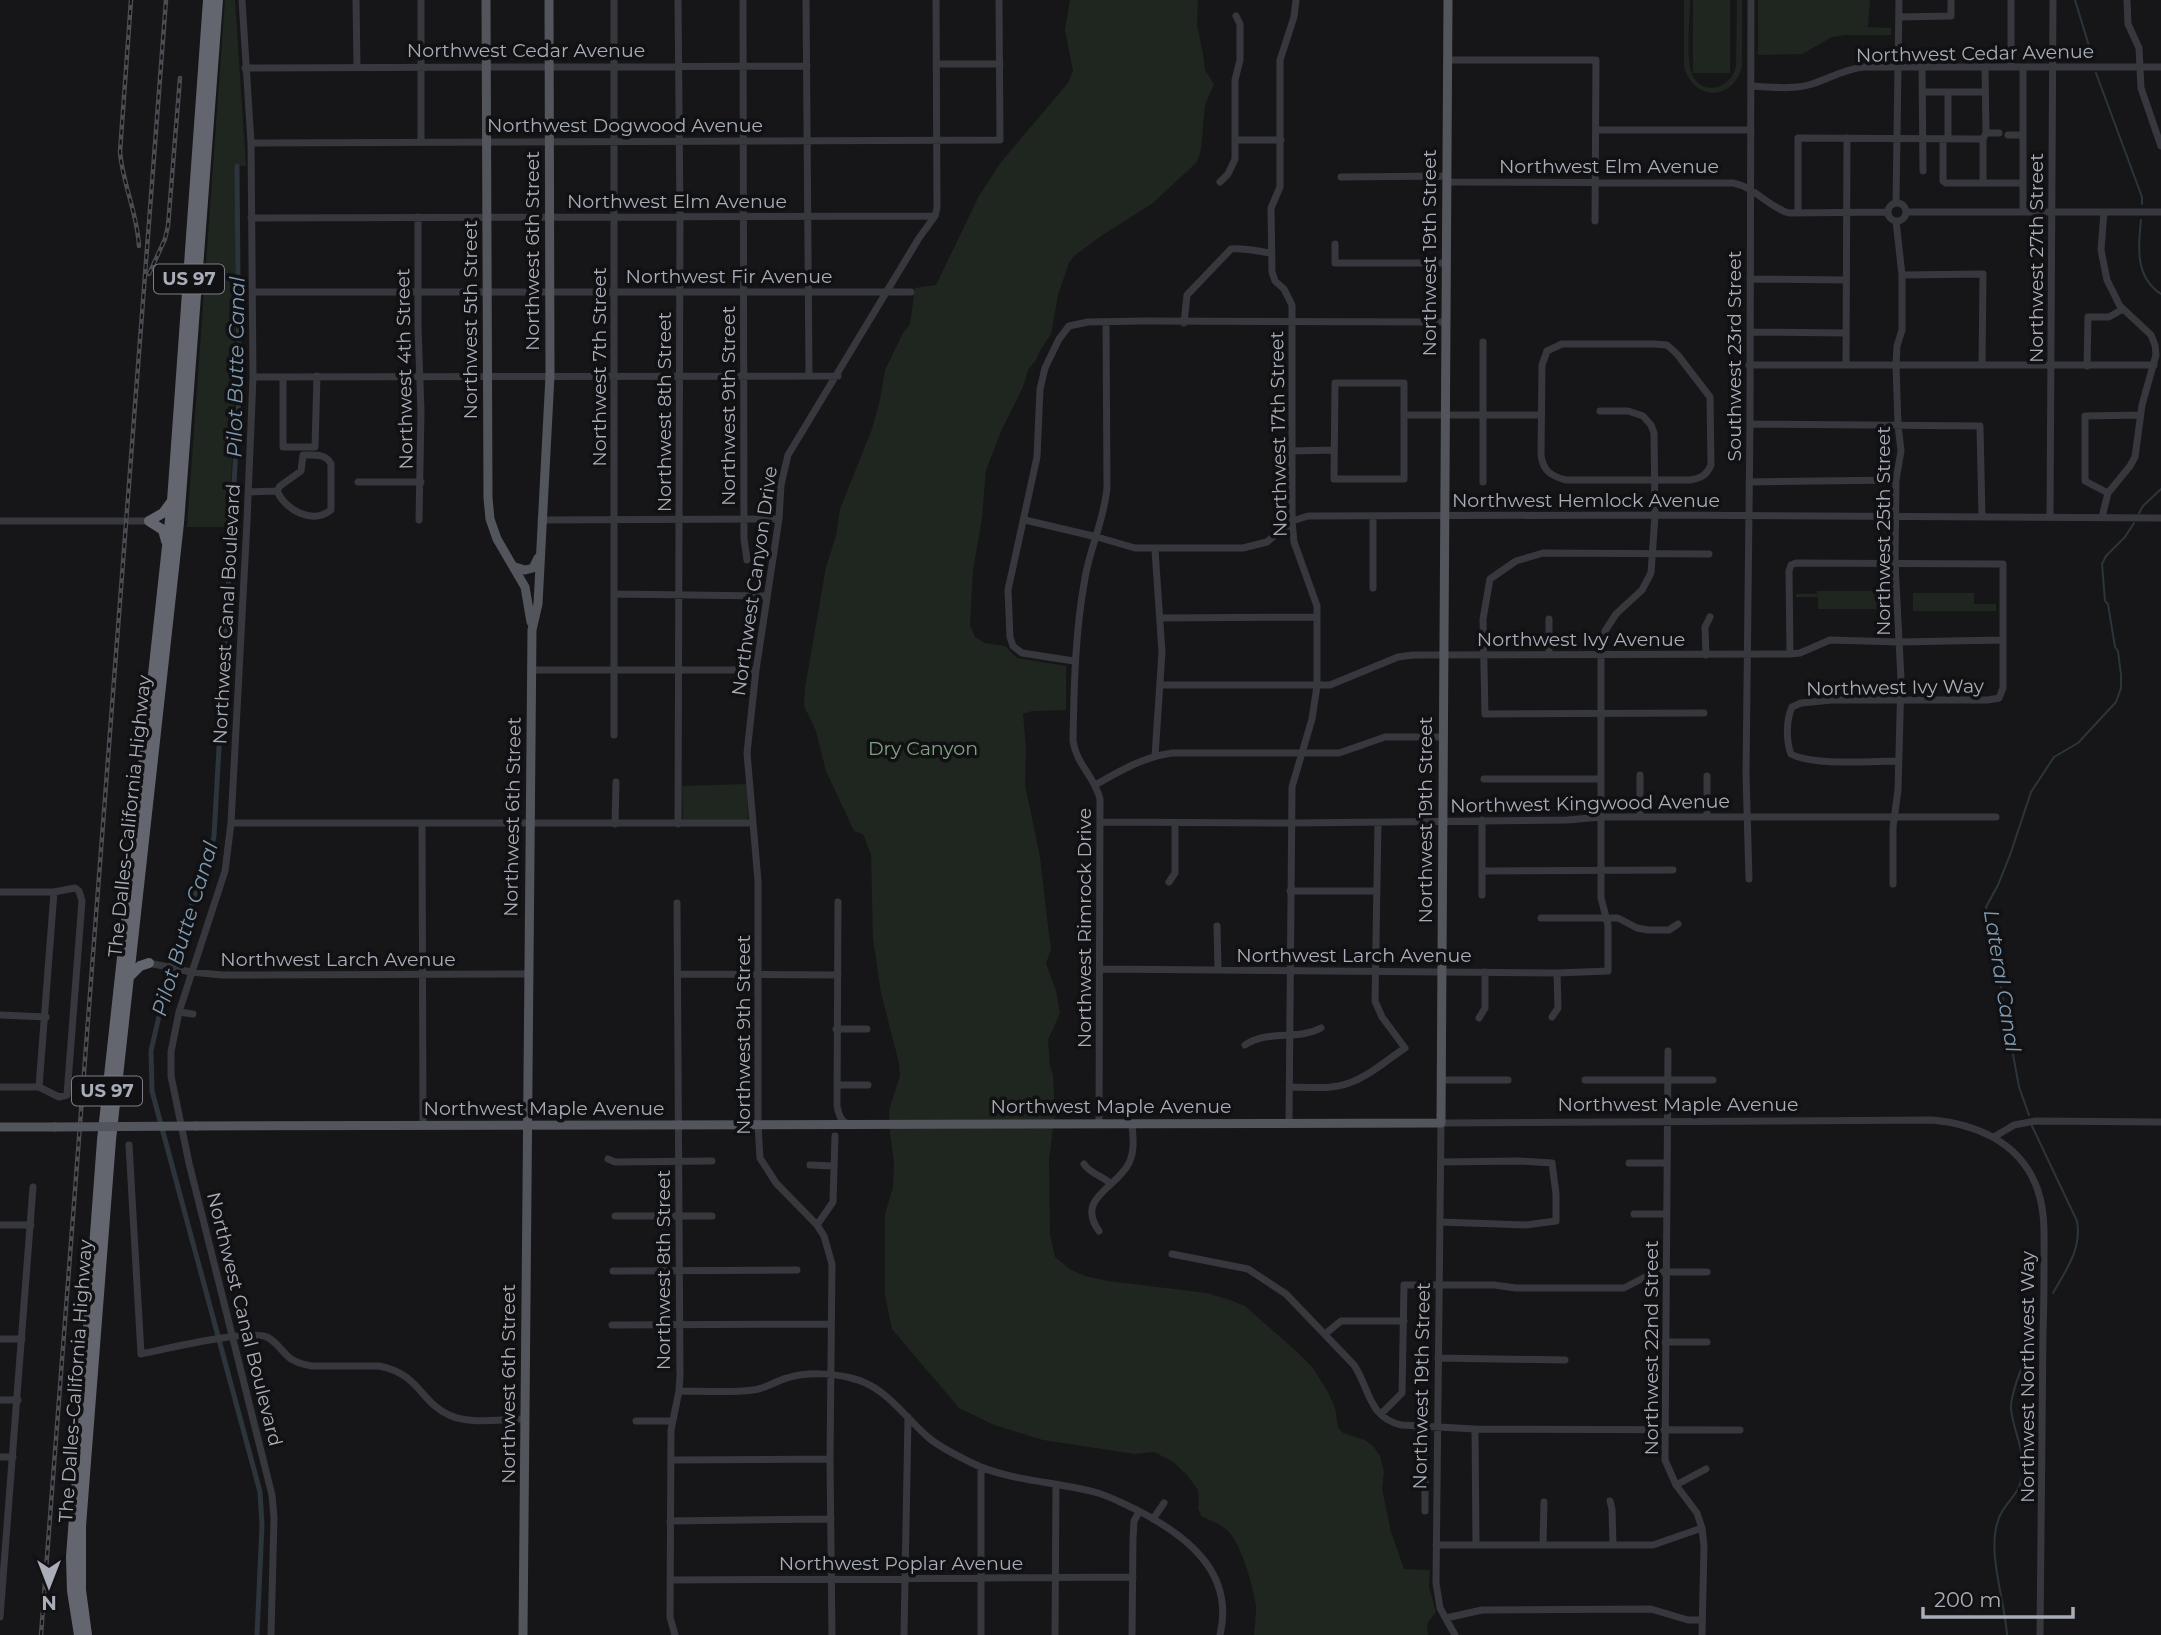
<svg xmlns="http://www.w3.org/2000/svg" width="2161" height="1635" font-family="Montserrat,sans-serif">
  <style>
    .green { fill: #1e261f }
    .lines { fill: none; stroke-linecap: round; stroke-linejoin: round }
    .stream { stroke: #2c353c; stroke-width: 2 }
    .canal { stroke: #2c353c; stroke-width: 5 }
    .minor { stroke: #37383d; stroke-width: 7 }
    .major { stroke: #53555c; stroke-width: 9 }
    .highway { stroke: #63666e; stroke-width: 10 }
    .rail-casing { stroke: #4a4c52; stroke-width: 4.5 }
    .rail { stroke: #111113; stroke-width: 2; stroke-dasharray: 5; stroke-linecap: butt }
    .major-bridge { stroke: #53555c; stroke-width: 9 }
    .labels { text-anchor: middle; stroke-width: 7; stroke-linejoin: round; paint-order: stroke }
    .shield { fill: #111113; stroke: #7b7e86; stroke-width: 2 }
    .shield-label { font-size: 18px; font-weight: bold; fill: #a8adb8 }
    .street-label { font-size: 19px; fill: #a8adb8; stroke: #111113 }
    .park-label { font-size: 19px; fill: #7fa381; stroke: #111113 }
    .water-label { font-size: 21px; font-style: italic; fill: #7f9bb3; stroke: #111113 }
  </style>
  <rect width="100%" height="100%" fill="#161618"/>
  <path class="green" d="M225,0H235L246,166H235V392L229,527H187Z
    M1070,0H1198L1197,25L1203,54L1205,70L1214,84L1205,105L1201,149L1197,162L1153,203L1101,236L1074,256L1069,263L1058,295L1051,334L1041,349L1036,360L1028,370L1023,387L1002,429L986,470L982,518L973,571L970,625L975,637L985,643L1005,646L1017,658L1066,666V710L1032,711L1023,714L1026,749L1025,785L1040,857L1049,935L1051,950L1046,963L1056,991L1060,1013L1048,1040L1050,1066L1053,1075L1055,1113L1049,1160L1050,1235L1055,1257L1071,1270L1085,1276L1108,1281L1207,1293L1230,1300L1245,1306L1296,1351L1313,1368L1328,1392L1335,1408L1338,1427L1343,1433L1365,1440L1373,1446L1380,1456L1384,1472L1382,1489L1391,1532L1404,1569L1430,1570L1429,1587L1436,1612L1427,1624L1428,1635H1254C1255,1626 1256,1616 1256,1607C1254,1588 1242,1548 1230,1533C1222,1524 1211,1521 1201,1516L1198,1508L1199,1503L1198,1490L1187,1475L1172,1461L1154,1452L1135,1454L1043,1440L994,1425L959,1408L892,1329L885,1295V1214L893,1187L894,1162L890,1134L889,1110L900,1076L899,1063L881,993L873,939L871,855L863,834L854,831L826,771L816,731L804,706L805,688L826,567L836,536L840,509L872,429L880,400L885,370L903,333L910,324L915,288L936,285L979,196L1001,162L1068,83L1073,71L1065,30Z
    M1684,0H1690C1690,19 1686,54 1691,71C1698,97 1731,91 1736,66L1737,0H1742V66C1734,101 1694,102 1684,67Z
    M1693,0H1730V73H1693Z
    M1758,0H1870L1868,27L1891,28V35H1846L1832,37L1802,54L1758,55Z
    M1817,591H1884V609H1818V597H1796V594H1817Z
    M1913,593H1974V604H1996V611H1913Z
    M747,784L748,820L683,822L682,786Z"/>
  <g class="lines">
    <path class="stream" d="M2075,0L2093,59
      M2096,73L2142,197V204
      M2141,220C2138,247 2135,277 2161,294
      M2139,513L2143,506L2161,489
      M2029,1115L2019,1087L1986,907L1998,885L2010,855L2031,792L2054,757L2078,743L2116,702L2121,688V675L2118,651L2115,647L2108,604L2105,601L2102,564L2106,556L2125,537L2134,523
      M2032,1126L2077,1221C2082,1249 2066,1270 2053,1293
      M2007,1635C2005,1602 1988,1555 1997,1524C2002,1502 2020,1498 2023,1472C2025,1451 2013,1430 2011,1409C2009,1395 2029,1350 2035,1333"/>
    <path class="canal" d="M237,166L239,395L214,836L210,854L173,955L151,1051L152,1091L260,1492L262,1525L257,1635"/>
    <path class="minor" d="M242,0L251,143L253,377L247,522L231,823L225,871L179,1012L171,1052V1076L189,1163L272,1495L274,1518L271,1635
      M356,0L357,66
      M421,0V142
      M614,0V735
      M678,0L680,217L678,824
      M743,0L744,539L747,560
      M806,0L809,375
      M2127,0L2128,24L2139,48L2141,88L2161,146
      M1899,17L1951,16V0
      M1448,60H1596L1595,221
      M936,64H1000
      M1922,67L1923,171
      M2011,67V0
      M245,68L807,66
      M1751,86C1771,87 1793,90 1812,84C1830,78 1845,69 1864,67H2161
      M1922,92H1985
      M1948,92V139
      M1596,130H1751
      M1986,133H1999
      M2008,135H2023
      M1943,139V181L1946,183H2023
      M1236,140H1281
      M251,143L1000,140L999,0
      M1341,177L1447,176
      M1220,182L1228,174L1235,159V80L1240,60V24L1236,16
      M1447,182L1733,183C1755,187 1768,207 1789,213L1888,212
      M1983,183V139L1986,133L1985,67
      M1888 212a9 9 0 1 1 18 0a9 9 0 1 1-18 0Z
      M1896,203L1899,0
      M1906,212H2161
      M2023,212V67
      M1798,213V138L1983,139
      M418,217V326L421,412L419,520
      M251,218L935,216
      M1335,244V263H1445
      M1902,275L1983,274L1982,365
      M1750,279L1846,280
      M253,292H911
      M1184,323L1187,295L1231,249C1246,248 1257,251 1271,253
      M1750,332L1846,333
      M1562,344H1653L1667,345L1677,354L1710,397L1711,465C1706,476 1701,478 1690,480H1566C1551,476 1543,471 1541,455L1542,365L1547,351Z
      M1749,365H2154
      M1846,365L1847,138
      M2087,366L2088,317H2109L2123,309
      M253,377L838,376
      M283,377V447H315L317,376
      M1335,383H1404V479H1334Z
      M1405,415H1541
      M1750,424L1980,426L1982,517
      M1292,451L1334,450
      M358,482H421
      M1483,482V342
      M1749,482L1896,480
      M248,492L277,491C286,510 312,525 331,510V464C326,453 314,455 303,455L301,471L280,486L277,491
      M2108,493L2085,481V416L2140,415
      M1373,516V588
      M2050,517L2053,0
      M2102,517L2108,493L2130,466L2135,457L2142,405L2156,355L2155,345L2151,335L2120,306L2107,280L2101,250L2104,212
      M541,520L779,519
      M1025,520L1097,537L1135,548H1243L1267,542L1292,521L1308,516L1655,515L2161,518
      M0,521H149
      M615,594L767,596
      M1160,618L1317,617
      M1549,619V654
      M1790,654L1789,571L1791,565L1796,563L2003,564V688L1999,698L1988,700H1832L1801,703L1792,707C1786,720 1786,741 1791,754C1813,766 1872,761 1898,761
      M1706,655L1705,627L1710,617
      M1074,661L1022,653L1013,646L1010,637L1008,590L1037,457L1040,389L1045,368L1059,339L1069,326L1088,322L1144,321L1446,322
      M531,670H756
      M1161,685H1330L1398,657L1413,655L1790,654L1800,653L1830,640L1899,642L2003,640
      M1704,713L1485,714L1483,619L1490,579L1516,561L1543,553L1709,554
      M1155,756L1162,652L1155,550
      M1484,779H1601
      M1097,784C1121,770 1144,757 1172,753H1339L1385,737H1443
      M1640,817V775
      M1707,817V776
      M1482,820V895
      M1101,822L1292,823L1567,820L1602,817H1996
      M231,823H752
      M422,823L423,1126
      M615,824L616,782
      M1482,871L1673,870
      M1749,879L1746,775L1750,424L1751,0
      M1169,882L1175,873V823
      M1893,884V827L1898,790L1901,679L1895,563L1896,480L1901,451L1898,425L1896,365L1897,346L1902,330V275L1896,221
      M1290,891H1377
      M0,892H54L75,888L79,891L82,901L67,1095L59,1097L39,1087H0
      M838,902L837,1106C839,1114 840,1121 848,1124
      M1541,918H1618L1637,928L1648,930H1669L1678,924
      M1217,926L1218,969
      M149,963L191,972L222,975L528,974
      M1100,969L1557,973L1608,971V925L1601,898V654L1605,631L1616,614L1642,590L1651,573L1655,515L1654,433L1651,425L1643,416L1628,411H1600
      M678,974L838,975
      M179,1012L193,1014
      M0,1015L46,1017
      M1552,1017L1558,1008L1557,973
      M1479,1018L1485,1008V972
      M836,1029H867
      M1245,1045C1268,1029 1297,1041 1321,1028
      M1668,1051L1665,1460L1676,1485L1697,1513L1702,1528L1704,1546L1702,1635
      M1442,1080H1508
      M1585,1080H1713
      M837,1085H868
      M39,1087L54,892
      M1289,1087C1308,1087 1331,1090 1349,1083C1369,1076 1387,1060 1405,1048L1382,1017L1375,1001L1378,823
      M1289,1123L1292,787L1312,719L1317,686V606L1294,542L1292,521V305L1284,289L1275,281L1272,272L1271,208L1280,187V60L1294,17L1296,0
      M1099,1124L1100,799C1094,775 1077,766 1073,741C1074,687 1075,632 1085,578C1090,548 1104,520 1107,488L1106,323
      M1994,1137L2014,1125L2035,1121L2161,1122
      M129,1145L141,1354C166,1349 247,1329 267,1337C277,1342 282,1352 291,1359C298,1363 305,1365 312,1366H379C420,1374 420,1402 449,1415C471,1425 501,1419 525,1419
      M608,1159L615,1162L712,1161
      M1629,1163H1666
      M1084,1164C1090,1174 1102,1175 1111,1184
      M810,1165L834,1166
      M1634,1214H1666
      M615,1216H712
      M1440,1222L1526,1225L1556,1221V1194L1552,1163L1519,1161L1441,1162
      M0,1225H31
      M817,1225L833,1202L835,1136
      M1099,1231C1075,1198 1117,1188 1129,1163C1135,1151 1133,1137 1132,1124
      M1172,1254L1248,1269L1286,1294L1354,1365C1370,1389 1368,1417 1401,1425L1475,1429L1740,1430
      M613,1271L797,1270
      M612,1325L831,1324
      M1325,1334L1341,1321H1404
      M0,1339H22
      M1665,1342H1707
      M1438,1358L1565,1360
      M679,1391C703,1391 729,1393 753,1390C765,1389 776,1381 787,1378C806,1372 832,1373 851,1378C886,1386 903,1416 929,1438C941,1448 956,1455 970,1462C1009,1482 1057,1481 1098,1493C1111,1497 1124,1504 1137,1510C1186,1535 1235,1572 1220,1635
      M0,1400H18
      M1381,1414L1402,1393L1404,1285H1494L1516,1288H1624L1655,1272H1707
      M636,1421H671
      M1417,1427L1418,1439L1425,1457V1511
      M1475,1429L1476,1545
      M0,1457H13
      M671,1460L830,1459
      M1676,1485L1706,1469
      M1610,1501L1612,1509L1613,1545
      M1153,1519L1164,1503
      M670,1521L831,1519
      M1436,1545H1653L1702,1528
      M1543,1545L1544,1502
      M670,1580L1133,1577
      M0,1617L33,1187
      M1446,1618L1482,1610L1651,1609L1688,1620H1702
      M675,1635L670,1617L671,1430L679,1391L680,1375L677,903
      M832,1635L830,1459L832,1264L824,1236L817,1225L776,1183L760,1158L758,1125V881L747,753L756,670L779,519L781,485L788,455L919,238L935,216L937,208L936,0
      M904,1635L908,1417
      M981,1635V1468
      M1055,1635L1056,1485
      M1132,1635L1133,1539L1134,1521L1139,1512
      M1455,1635L1440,1608L1436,1583L1441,1123L1932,1120C1975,1124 2017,1141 2035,1183C2046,1208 2044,1235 2044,1262C2044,1285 2044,1308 2043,1331C2042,1432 2041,1534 2040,1635"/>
    <path class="major" d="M486,0L488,498L490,519L497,539L525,587L531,622
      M515,567L525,570L533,568L538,558
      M196,1126L1441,1123L1448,0
      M0,1127H55
      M523,1635L532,630L538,604L550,376L549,0"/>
    <path class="highway" d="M149,521L163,530L166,541
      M149,521L163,513L172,501
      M128,978L140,966L149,963
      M79,1635L72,1591L71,1557L102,1140L172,501L208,0
      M87,1635L81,1590V1526L111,1140L179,523L218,0"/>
    <g class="rail-casing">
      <path id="rail" d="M131,0L120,152C123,185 137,212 139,246
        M149,274L165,239L168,226L180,78
        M41,1635L166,0"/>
    </g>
    <use href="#rail" class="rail"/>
    <path class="major-bridge" d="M55,1127L196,1126"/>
  </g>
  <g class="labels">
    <g class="shield">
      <rect x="154" y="264.5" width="70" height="29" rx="5"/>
      <rect x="72" y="1076.5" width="70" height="29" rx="5"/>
    </g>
    <g class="shield-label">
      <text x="189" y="285">US 97</text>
      <text x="107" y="1097">US 97</text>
    </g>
    <g class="street-label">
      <text x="526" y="57">Northwest Cedar Avenue</text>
      <text transform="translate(1975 53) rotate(-1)" y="7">Northwest Cedar Avenue</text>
      <text x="625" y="132">Northwest Dogwood Avenue</text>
      <text x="1609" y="173">Northwest Elm Avenue</text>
      <text x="677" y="208">Northwest Elm Avenue</text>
      <text transform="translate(532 251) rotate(-90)" y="7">Northwest 6th Street</text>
      <text transform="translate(1429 253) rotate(-90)" y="7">Northwest 19th Street</text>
      <text transform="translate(2036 258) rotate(-90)" y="7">Northwest 27th Street</text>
      <text x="729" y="283">Northwest Fir Avenue</text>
      <text transform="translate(470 320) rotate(-90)" y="7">Northwest 5th Street</text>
      <text transform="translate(1734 356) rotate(-90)" y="7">Southwest 23rd Street</text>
      <text transform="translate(599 367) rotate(-90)" y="7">Northwest 7th Street</text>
      <text transform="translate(404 369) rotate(-91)" y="7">Northwest 4th Street</text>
      <text transform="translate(728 406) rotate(-90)" y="7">Northwest 9th Street</text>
      <text transform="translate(664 412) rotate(-90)" y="7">Northwest 8th Street</text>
      <text transform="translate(1278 434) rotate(-91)" y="7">Northwest 17th Street</text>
      <text x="1586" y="507">Northwest Hemlock Avenue</text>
      <text transform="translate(1883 531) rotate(-90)" y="7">Northwest 25th Street</text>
      <text transform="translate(754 581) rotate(-82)" y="7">Northwest Canyon Drive</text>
      <text transform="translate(226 614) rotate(-87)" y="7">Northwest Canal Boulevard</text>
      <text x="1581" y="646">Northwest Ivy Avenue</text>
      <text transform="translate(1895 687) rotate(-1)" y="7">Northwest Ivy Way</text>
      <text transform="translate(1590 803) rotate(-1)" y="7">Northwest Kingwood Avenue</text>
      <text transform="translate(129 816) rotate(-84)" y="7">The Dalles-California Highway</text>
      <text transform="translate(512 817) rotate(-89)" y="7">Northwest 6th Street</text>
      <text transform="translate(1425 820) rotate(-90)" y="7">Northwest 19th Street</text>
      <text transform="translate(1084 928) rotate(-90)" y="7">Northwest Rimrock Drive</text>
      <text x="1354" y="962">Northwest Larch Avenue</text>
      <text x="338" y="966">Northwest Larch Avenue</text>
      <text transform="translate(743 1035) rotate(-90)" y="7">Northwest 9th Street</text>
      <text x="1678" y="1111">Northwest Maple Avenue</text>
      <text x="1111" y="1113">Northwest Maple Avenue</text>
      <text x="544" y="1115">Northwest Maple Avenue</text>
      <text transform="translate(663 1270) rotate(-90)" y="7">Northwest 8th Street</text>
      <text transform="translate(245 1319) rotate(76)" y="7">Northwest Canal Boulevard</text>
      <text transform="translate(1651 1348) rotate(-90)" y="7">Northwest 22nd Street</text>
      <text transform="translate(2027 1377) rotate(-90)" y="7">Northwest Northwest Way</text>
      <text transform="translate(75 1381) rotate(-86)" y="7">The Dalles-California Highway</text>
      <text transform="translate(508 1384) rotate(-90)" y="7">Northwest 6th Street</text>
      <text transform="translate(1421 1386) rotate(-89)" y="7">Northwest 19th Street</text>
      <text x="901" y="1570">Northwest Poplar Avenue</text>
    </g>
    <g class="park-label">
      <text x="923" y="755">Dry Canyon</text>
    </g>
    <g class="water-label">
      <text transform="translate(236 367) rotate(-89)" y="7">Pilot Butte Canal</text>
      <text transform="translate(185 929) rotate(-73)" y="7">Pilot Butte Canal</text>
      <text transform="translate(2002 981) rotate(81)" y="7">Lateral Canal</text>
    </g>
  </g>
  <g transform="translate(49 1586) rotate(180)" stroke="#111113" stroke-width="5" paint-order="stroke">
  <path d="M0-5L12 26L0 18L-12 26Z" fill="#a8adb8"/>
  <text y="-10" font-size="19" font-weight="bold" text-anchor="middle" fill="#a8adb8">N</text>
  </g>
  <path d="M1923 1607v10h150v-10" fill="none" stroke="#a8adb8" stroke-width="3.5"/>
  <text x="1934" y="1607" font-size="21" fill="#a8adb8" stroke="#111113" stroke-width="5" paint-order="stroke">200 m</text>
</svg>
